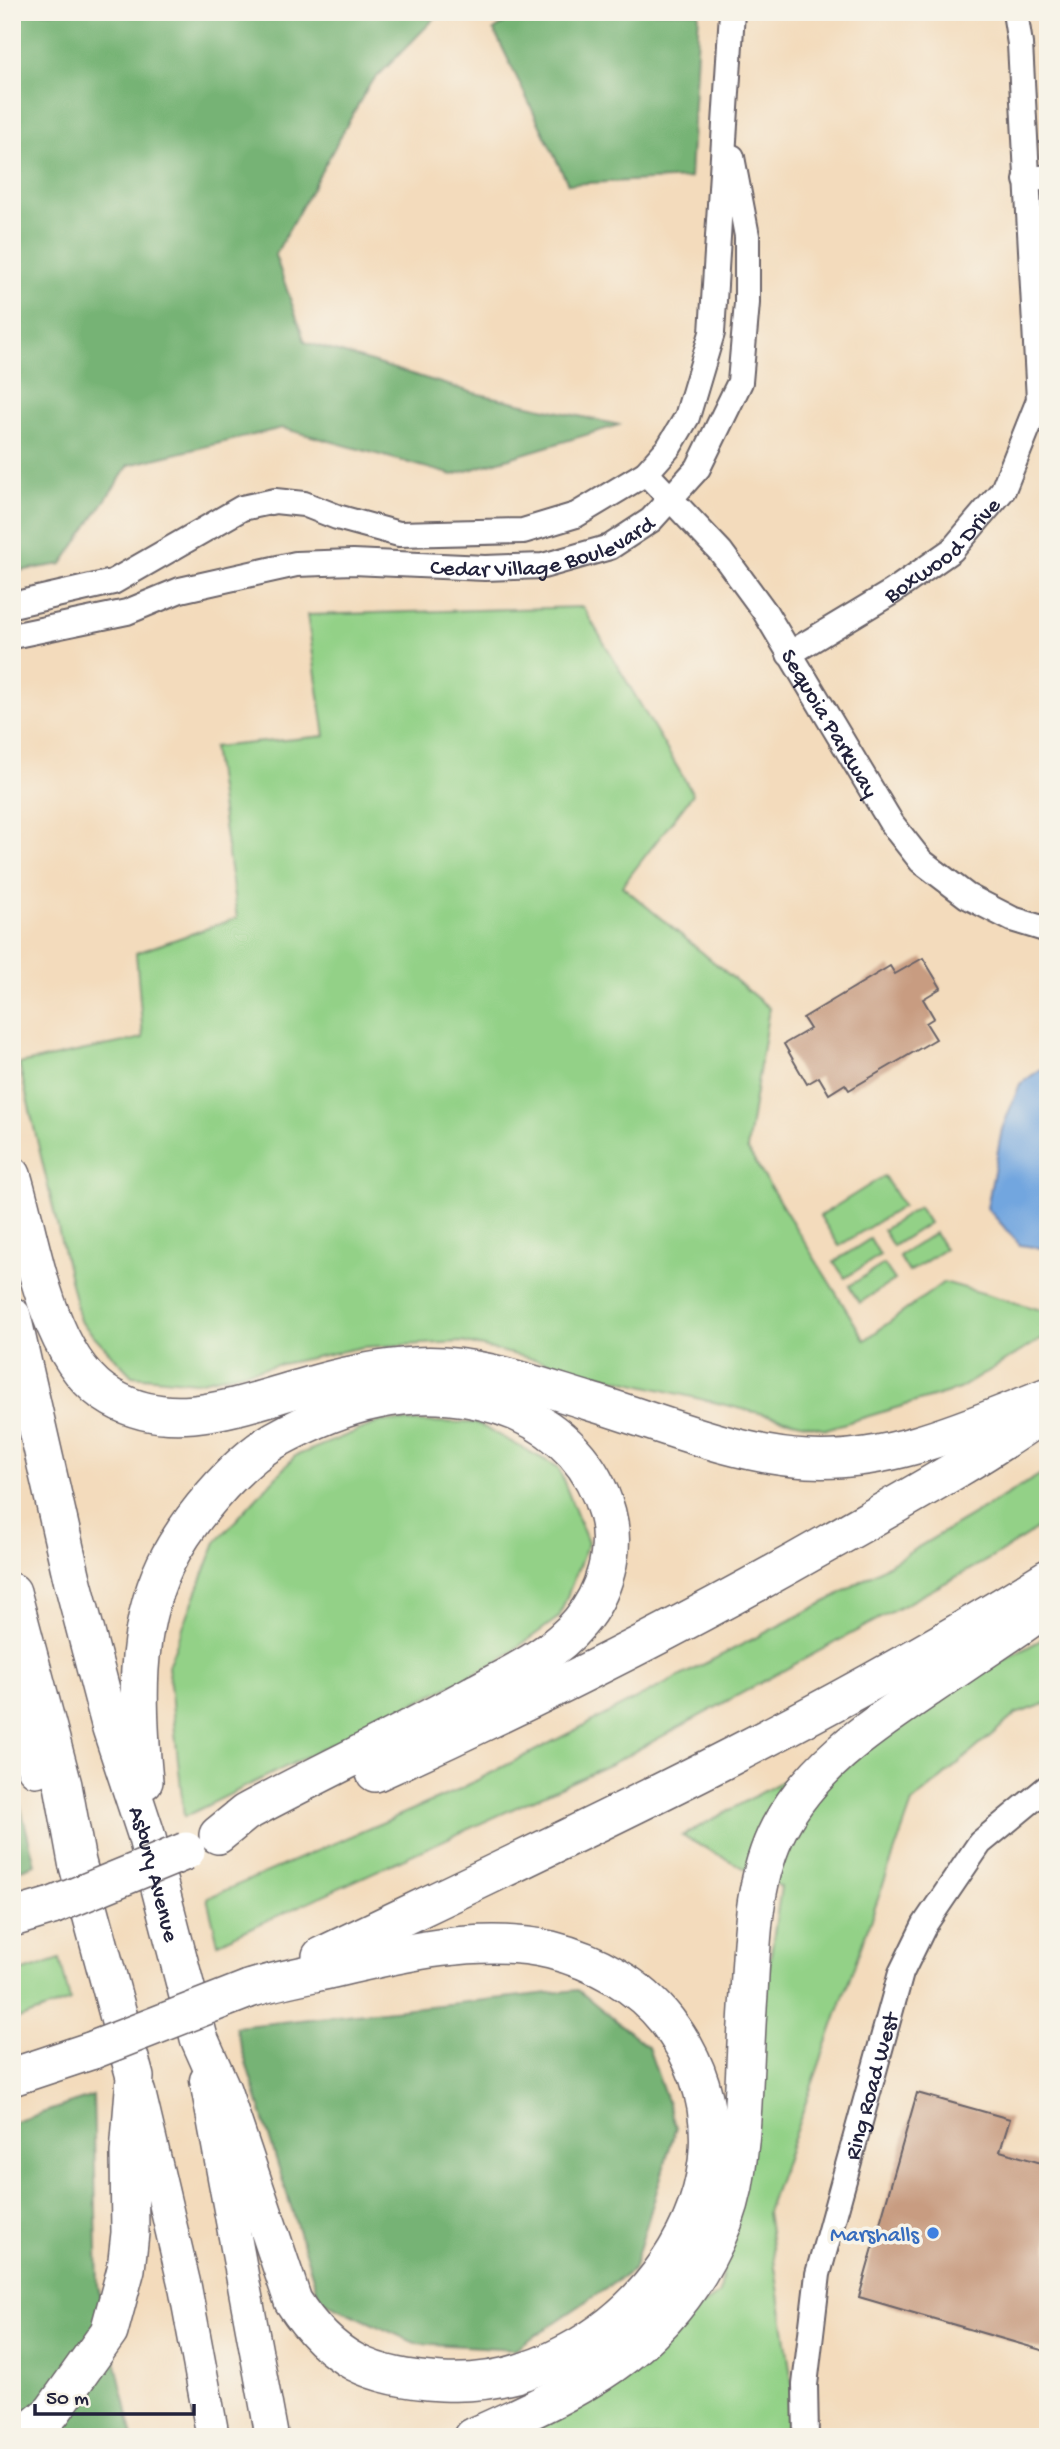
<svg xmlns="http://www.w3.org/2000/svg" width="1060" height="2449" font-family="'Gochi Hand',sans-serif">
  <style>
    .green { fill: #93d187; stroke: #5a7a61; stroke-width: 2 }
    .forest { fill: #76b374; stroke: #4c6a58; stroke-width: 2 }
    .water { fill: #72a6df; stroke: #4a648d; stroke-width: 2 }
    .building { fill: #c89c81 }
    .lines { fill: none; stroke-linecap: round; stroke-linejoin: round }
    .minor-casing { stroke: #6b6368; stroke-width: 28 }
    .major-casing { stroke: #6b6368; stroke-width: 35 }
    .highway-casing { stroke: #6b6368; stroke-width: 40 }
    .minor { stroke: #fff; stroke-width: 24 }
    .major { stroke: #fff; stroke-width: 32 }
    .highway { stroke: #fff; stroke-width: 37 }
    .highway-bridge-casing { stroke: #6b6368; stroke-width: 40; stroke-linecap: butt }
    .highway-bridge { stroke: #fff; stroke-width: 37 }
    .shop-dot { fill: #3f7fe0; stroke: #f7f3e8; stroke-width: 2.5 }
    .labels { text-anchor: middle; stroke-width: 7; stroke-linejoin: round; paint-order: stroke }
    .street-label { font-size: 23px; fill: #22223b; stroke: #f7f3e8 }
    .shop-label { font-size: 23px; fill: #366cbe; stroke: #f7f3e8; text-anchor: end }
  </style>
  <rect width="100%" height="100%" fill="#f7f3e8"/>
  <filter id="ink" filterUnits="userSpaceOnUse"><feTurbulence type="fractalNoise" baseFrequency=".0143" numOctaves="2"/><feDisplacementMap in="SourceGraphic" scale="14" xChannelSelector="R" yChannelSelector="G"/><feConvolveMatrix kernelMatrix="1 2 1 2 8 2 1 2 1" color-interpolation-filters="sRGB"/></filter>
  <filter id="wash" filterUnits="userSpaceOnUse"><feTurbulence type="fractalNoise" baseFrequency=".00686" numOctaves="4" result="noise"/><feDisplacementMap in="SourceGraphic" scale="28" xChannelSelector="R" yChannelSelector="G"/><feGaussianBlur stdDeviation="1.57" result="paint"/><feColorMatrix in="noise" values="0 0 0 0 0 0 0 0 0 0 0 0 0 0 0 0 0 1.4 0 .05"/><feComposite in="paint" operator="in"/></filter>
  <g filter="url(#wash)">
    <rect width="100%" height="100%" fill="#f3dbbc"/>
    <path class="green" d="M583,607L693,794L622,886L769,1008L747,1149L865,1340L944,1282L1048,1312V1335L959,1389L826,1429L462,1342L363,1347L196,1382L132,1376L80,1321L19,1064L143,1038L136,953L237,918L213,747L325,736L307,615Z
      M884,1176L903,1206L839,1246L820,1216Z
      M919,1207L929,1223L893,1246L883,1230Z
      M935,1233L945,1249L909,1272L899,1256Z
      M870,1239L880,1255L845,1278L834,1262Z
      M884,1264L895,1280L859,1303L849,1286Z
      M382,1421L476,1423L558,1467L588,1543L559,1617L496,1663L184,1817L168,1666L216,1542L295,1456Z
      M1048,1470V1522L993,1557L611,1764L218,1943L207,1898L456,1791L829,1600Z
      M1048,1636V1703L1016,1714L912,1803L767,2212L800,2437H513L720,2293L781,1887L682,1836Z
      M60,1959L70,2001L12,2021V1975Z"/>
    <path class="forest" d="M12,12H441L369,85L275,255L305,342L474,393L619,425L453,475L282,428L129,465L62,564L12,572Z
      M520,12H699L690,178L568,184L494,30Z
      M12,1772L35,1864L12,1872Z
      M578,1990L648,2047L676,2127L633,2270L515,2349L415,2343L320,2300L235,2027Z
      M93,2096L98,2286L133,2437H12V2123Z"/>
    <path class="water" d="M1048,1064V1249L1020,1245L987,1208L1002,1129L1020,1084Z"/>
    <g id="blocks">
      <path class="building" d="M923,958L941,988L923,999L934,1018L926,1023L936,1039L849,1090L845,1084L829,1094L819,1077L807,1084L784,1044L810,1029L803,1018L890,966L895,974Z
        M917,2093L1010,2119L1000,2151L1048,2165V2352L859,2297Z"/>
    </g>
  </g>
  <g filter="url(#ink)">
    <use href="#blocks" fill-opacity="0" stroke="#6b6368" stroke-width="2"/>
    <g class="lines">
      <g class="minor-casing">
        <g id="minor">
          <path d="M1015,12L1020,44L1039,400L1048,404"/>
          <path d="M1026,180L1048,177"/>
          <path id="s1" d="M646,473L721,552L765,612L892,824L921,861L967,896L1012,919L1048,930"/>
          <path d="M12,605L113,582L242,508L275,501L304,504L337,517L399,534L523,531L576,515L646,473L669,447L687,417L712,333L732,12"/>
          <path id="s2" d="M12,636L127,612L180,590L296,564L353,562L485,568L543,566L610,547L651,520L698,468L740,382L747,303V236L732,157"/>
          <path id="s3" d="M789,654L892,592L952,550L1003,490L1039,400"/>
          <path id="s4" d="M806,2437L805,2385L818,2274L901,1973L925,1924L980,1843L1048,1787"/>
        </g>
      </g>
      <g class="major-casing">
        <path id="major" d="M206,2080L272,2437
          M139,2092L185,2287L213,2437"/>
      </g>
      <g class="highway-casing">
        <g id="highway">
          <path d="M12,1175C33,1243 46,1361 112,1398C173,1433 239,1405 301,1388C338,1377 377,1368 415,1366C474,1362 532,1384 588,1401C657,1422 735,1455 807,1459C891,1464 972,1426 1048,1396"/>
          <path id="s5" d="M12,1316L72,1579L111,1728L146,1834L199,2038L222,2090L293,2301C332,2361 371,2378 442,2382C620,2392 789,2178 667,2021C639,1985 595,1961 551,1950C482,1934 401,1953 333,1969C305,1975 276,1980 249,1989"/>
          <path d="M12,1592L63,1785L77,1862L135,2077L129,2153L130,2233L126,2269L109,2332L52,2412L22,2437"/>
          <path d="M12,1700L36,1768"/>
          <path d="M375,1773C529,1703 681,1627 828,1543C900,1502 974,1462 1041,1415"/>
          <path d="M144,1781C137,1708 133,1632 165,1565C186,1522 234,1464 275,1440C306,1423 341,1407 377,1400C471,1381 579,1414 607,1513C617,1550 604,1594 580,1622C552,1656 512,1674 474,1694C399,1736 321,1772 245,1813L218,1835"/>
          <path d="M12,1918L52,1906"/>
          <path d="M321,1956C567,1838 816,1724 1048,1578"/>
          <path d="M12,2077L93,2050"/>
          <path d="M473,2437C571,2392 654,2358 707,2258C719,2236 729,2211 734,2186C745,2126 744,2056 749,1994C752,1939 753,1878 779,1828C813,1764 871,1727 930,1687C969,1660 1008,1634 1048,1607"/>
        </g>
      </g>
      <use href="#minor" class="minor"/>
      <use href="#major" class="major"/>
      <use href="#highway" class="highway"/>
      <g class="highway-bridge-casing">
        <path id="highway-bridge" d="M52,1906L186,1851
          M93,2050L249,1989"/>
      </g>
      <use href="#highway-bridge" class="highway-bridge"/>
    </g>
  </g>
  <circle class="shop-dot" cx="933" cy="2233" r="7"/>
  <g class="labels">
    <g class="street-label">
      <text dy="8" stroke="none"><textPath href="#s2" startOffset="544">Cedar Village Boulevard</textPath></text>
      <text dy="8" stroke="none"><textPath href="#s3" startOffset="186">Boxwood Drive</textPath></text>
      <text dy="8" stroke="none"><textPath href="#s1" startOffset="312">Sequoia Parkway</textPath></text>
      <text dy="8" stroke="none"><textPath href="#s5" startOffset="576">Asbury Avenue</textPath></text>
      <text dy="8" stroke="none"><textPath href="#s4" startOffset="359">Ring Road West</textPath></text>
    </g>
    <g class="shop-label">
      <text x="919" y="2241">Marshalls</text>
    </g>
  </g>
  <rect width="1060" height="2449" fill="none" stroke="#f7f3e8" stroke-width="42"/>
  <path d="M35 2404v10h159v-10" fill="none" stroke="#22223b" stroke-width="3.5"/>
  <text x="46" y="2404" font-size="21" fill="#22223b" stroke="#f7f3e8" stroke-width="5" paint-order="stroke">50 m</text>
</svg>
